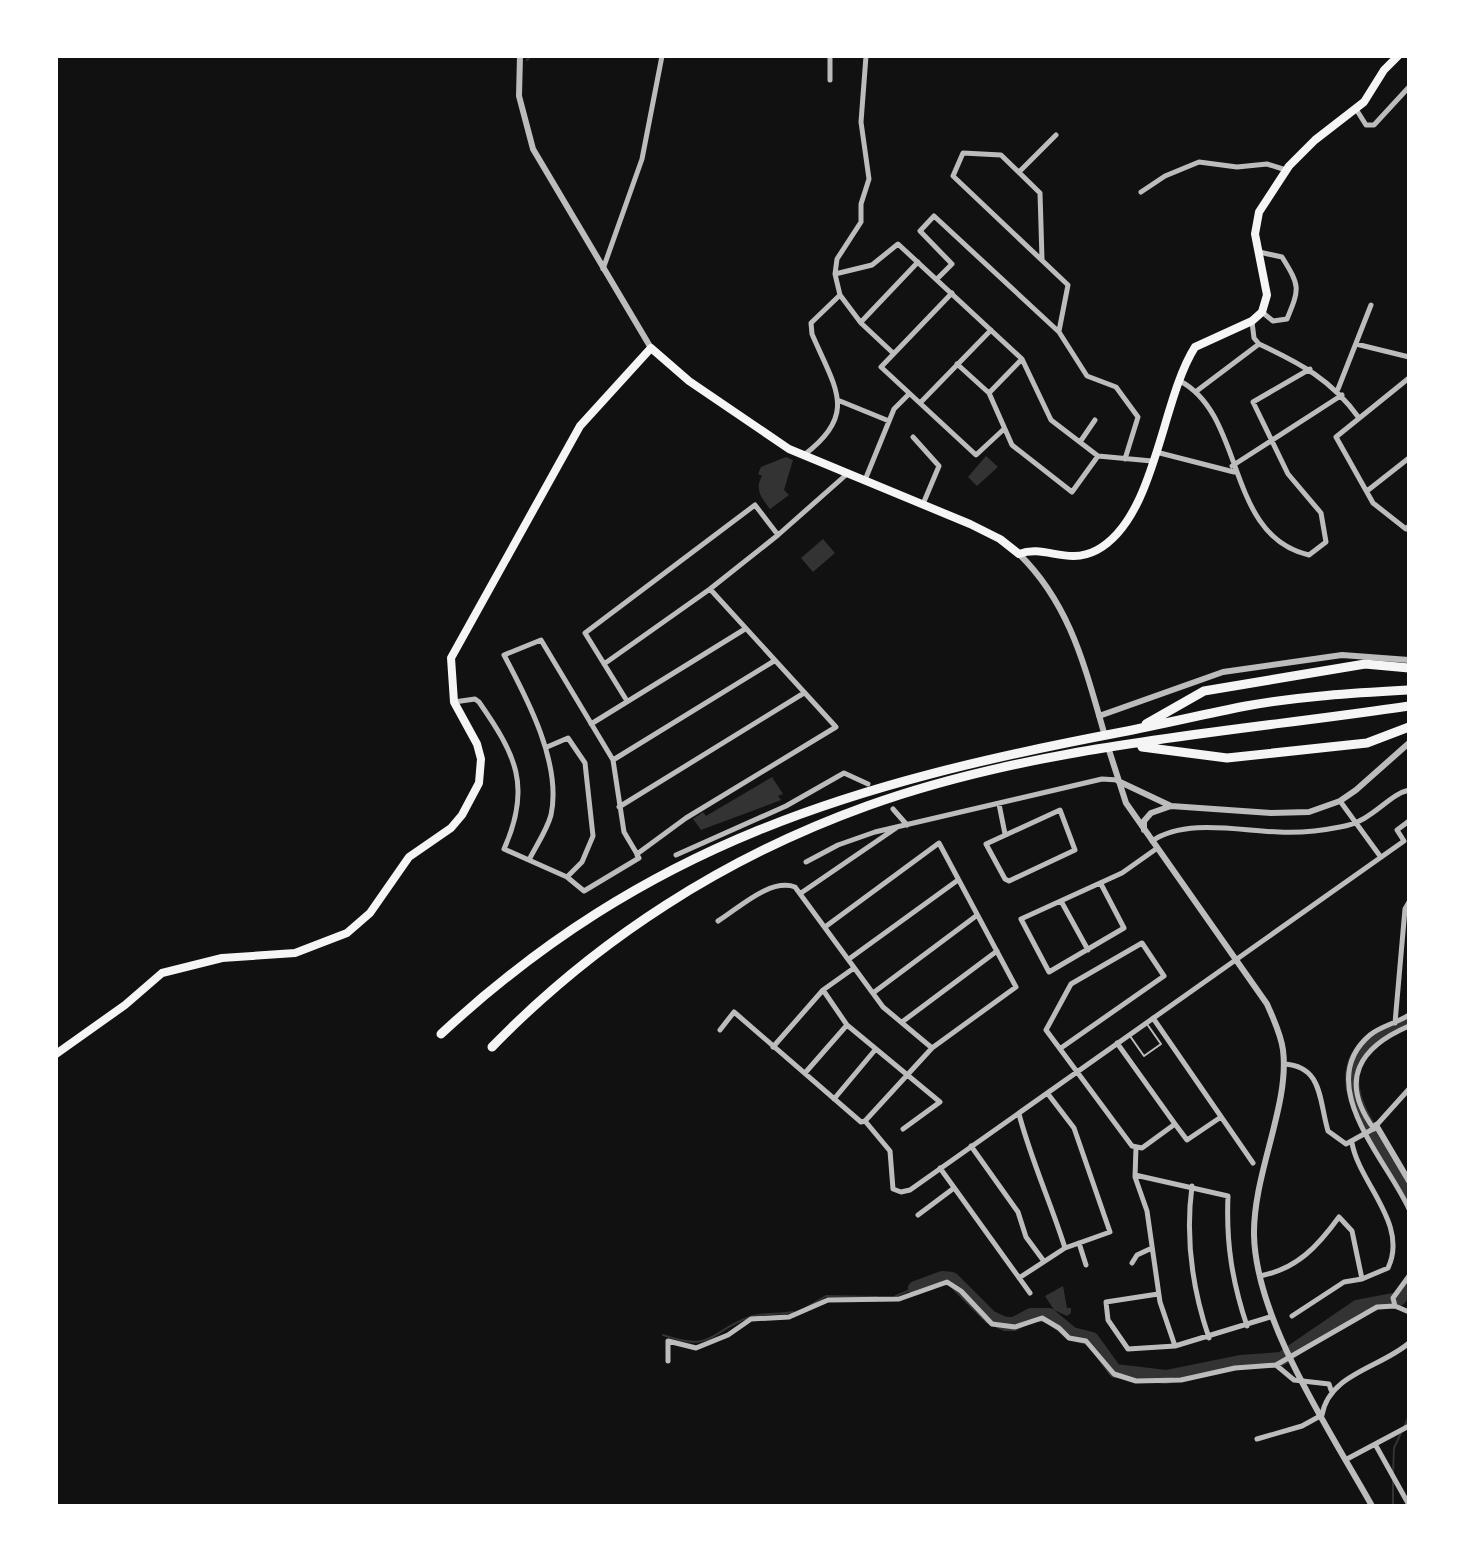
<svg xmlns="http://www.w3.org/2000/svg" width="1465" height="1562" font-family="'Fira Sans',sans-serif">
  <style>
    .water { fill: #333 }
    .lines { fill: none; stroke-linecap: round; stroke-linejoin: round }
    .stream { stroke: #333; stroke-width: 2 }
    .river { stroke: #333; stroke-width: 14 }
    .service { stroke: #bcbcbc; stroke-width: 2 }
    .minor { stroke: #bcbcbc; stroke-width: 5 }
    .tertiary { stroke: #bcbcbc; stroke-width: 6 }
    .trunk { stroke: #f5f5f5; stroke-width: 8 }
    .motorway { stroke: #f5f5f5; stroke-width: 9 }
  </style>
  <rect width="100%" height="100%" fill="#111"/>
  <path class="water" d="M986,456L998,467L977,486L968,477Z
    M786,457L793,460L784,490L789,495L770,509C762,499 754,489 762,476L758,474L761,467Z
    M823,539L835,553L813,572L801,558Z
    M772,777L783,794L778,796L781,800L701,830L693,819L703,812L706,816Z
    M1063,1286L1067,1308H1071V1313L1067,1316L1054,1310L1045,1296Z"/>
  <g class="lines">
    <path class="stream" d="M527,60L531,56
      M896,1296L915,1288
      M807,1307L826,1296L877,1297
      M663,1335C714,1353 709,1331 750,1317C763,1312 779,1315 793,1312
      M1404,1427L1409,1416
      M1393,1473L1394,1448L1401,1433
      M1393,1479V1506"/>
    <path class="river" d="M1409,1020C1397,1028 1381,1032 1370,1041C1331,1076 1365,1122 1385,1154C1394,1168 1401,1184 1409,1199
      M915,1288L942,1278L952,1279L990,1317L1005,1324H1014L1031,1315H1049L1072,1334L1092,1339L1115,1371L1166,1377L1240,1362L1281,1359L1357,1307L1399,1299L1409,1286"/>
    <path class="service" d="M1130,1036L1144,1056L1161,1044L1147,1024"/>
    <path class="minor" d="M866,56L861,122L869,179L861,204V222L837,259L835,274L840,295L861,323L893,353
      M830,80V56
      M1356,109L1366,125H1374L1409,87
      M1019,172L1056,135
      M1141,192L1165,176L1199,162L1237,167L1267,164L1286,170
      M1259,252L1282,257C1300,286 1300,288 1287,319L1273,321L1262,312
      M1042,259L1040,193L1001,155L963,153L953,176L1068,285L1059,331
      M603,269L642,159L662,56
      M835,274L872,265L898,244L1022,359L1051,420L1098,456L1152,461
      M937,279L952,264L920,231L934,216L1059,332L1087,376L1116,387L1138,417L1125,459
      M952,293L881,367L976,455L1004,429
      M861,322L918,262
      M1252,322L1254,338L1259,344C1300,363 1332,380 1359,418
      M1356,344L1409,357
      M1022,359L989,393L1012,445L1072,492L1098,456
      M957,364L989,393
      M1409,378L1336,437L1373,503L1406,529L1409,526
      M1180,381C1246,416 1225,536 1309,555L1326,542L1321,513L1288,474L1253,402L1310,369
      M1338,389L1371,305
      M1198,390L1259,344
      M840,401L889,421
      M920,403L991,330
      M913,437L939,466L923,504
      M1080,442L1095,420
      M1156,452L1234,472
      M804,455C859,414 835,388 812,334L811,323L840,295
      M1232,466L1342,395
      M865,480L894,409L909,394
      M1367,491L1409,458
      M604,664L710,589L778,535L847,474
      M627,701L585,633L755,505L778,535
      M454,702L475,699L479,702C516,755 532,787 504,849L567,877L582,862L593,836L585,763L568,738L547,747
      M591,724L745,629
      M613,760L774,661
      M1340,801L1380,856
      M999,804L1005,834
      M619,807L804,693
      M893,809L907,825
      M1060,810L1075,850L1009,881L1005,879L986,844Z
      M1152,841C1185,818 1241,831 1279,832C1299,833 1320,831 1340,827C1373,822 1387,795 1409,790
      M676,855L786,806L844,773L868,784
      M529,860C536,846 547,830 551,815C562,764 527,698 504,655L541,640L613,760L624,832L637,854L686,818L836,727L710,589
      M806,862L838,845L875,832L1102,779L1118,780
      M567,877L584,891L639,858L637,855
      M1101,884L1124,928L1049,972L1021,919L1122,873L1156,849
      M801,893L896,828
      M1061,901L1088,950
      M718,921C739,908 770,878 795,887L883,1007L932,1048
      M849,959L958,880
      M823,990L847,1025L940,1102L903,1129
      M873,993L976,916
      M1409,1015C1397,1023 1381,1026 1370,1035C1312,1084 1387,1160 1409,1209
      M1153,1018L1253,1163
      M902,1022L997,951
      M1395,1023L1405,909L1409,902
      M720,1030L734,1012L861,1122L865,1121L932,1048L1016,987L939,843L825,927
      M773,1047L823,990L854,968
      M1061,1048L1164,976L1142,943L1071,984L1046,1030L1132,1146L1142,1148L1175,1124L1117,1043
      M1284,1064C1323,1066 1319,1101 1328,1131L1346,1144L1373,1129L1409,1089
      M805,1073L847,1025
      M834,1099L875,1050
      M1019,1114C1031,1160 1051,1203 1065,1248L1110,1232L1074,1128L1048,1094
      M865,1121L890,1151L893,1189L901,1192L910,1190L1404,841L1397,830L1409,821
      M1175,1124L1187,1140L1221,1117
      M1374,1129C1338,1080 1360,1047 1409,1026
      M1352,1143C1359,1183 1409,1224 1388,1268L1362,1279
      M971,1146L1018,1212L1026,1237L1043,1260
      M1136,1147L1135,1177L1147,1211L1160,1302L1175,1346
      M940,1168L1030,1293
      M1135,1175L1228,1196C1226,1243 1232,1281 1247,1326
      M1192,1186C1185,1239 1192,1288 1209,1338
      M918,1215L954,1188
      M1079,1243L1086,1265
      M1132,1263L1137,1255L1152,1248
      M1260,1276C1297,1269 1318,1246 1339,1217L1352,1231L1362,1279L1344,1282L1292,1316
      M1019,1278L1065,1248
      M1158,1294L1106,1302L1108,1320L1128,1349L1175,1346L1270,1317
      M1395,1306L1393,1298L1409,1276
      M668,1361V1341L696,1348L728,1335L751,1319L789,1317L828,1300L899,1299L947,1282L961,1291L992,1324L1015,1327L1042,1318L1059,1328L1069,1338L1086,1341L1114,1374L1136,1381L1181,1380L1235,1368L1276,1365L1377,1307L1395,1306L1409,1312
      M1276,1365L1294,1380L1329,1384L1331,1390
      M1257,1439L1302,1426L1322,1415C1329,1374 1380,1368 1409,1343
      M1375,1444L1409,1505
      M1347,1459L1409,1426"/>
    <path class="tertiary" d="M520,56L519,96L533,149L651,348
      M1019,554C1071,605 1085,668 1105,736
      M1099,716L1223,672L1342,655L1409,660
      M1108,747L1126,803L1267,1004C1273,1018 1281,1034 1283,1050C1290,1104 1253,1174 1254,1235C1256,1321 1330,1431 1372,1506
      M1118,781L1171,806L1271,813L1309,812L1340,801L1356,790L1409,743
      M1144,830V821L1151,813L1171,806
      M1376,1125L1409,1181"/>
    <path class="trunk" d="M56,1054L125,1005L162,973L222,958L295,953L347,933L370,913L409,857L451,828L462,815L479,783L481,759L477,744L454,702L451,658L580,426L651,348L689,381L789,449L970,524L1000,539L1019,554C1045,544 1067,566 1097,550C1156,518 1161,400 1195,347L1252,321L1262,312L1267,295L1255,234L1259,212L1289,166L1315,140L1364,102L1384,70L1398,56"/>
    <path class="motorway" d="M1146,724L1204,691L1365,664L1409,668
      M1142,747L1227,758L1367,743L1409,727
      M441,1034C647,843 853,783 1122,732C1163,724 1205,714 1246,706C1300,696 1355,693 1409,690
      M492,1047C597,939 725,857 867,806C1040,744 1229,733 1409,706"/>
  </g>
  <rect width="1465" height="1562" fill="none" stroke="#ffffff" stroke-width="116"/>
</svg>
